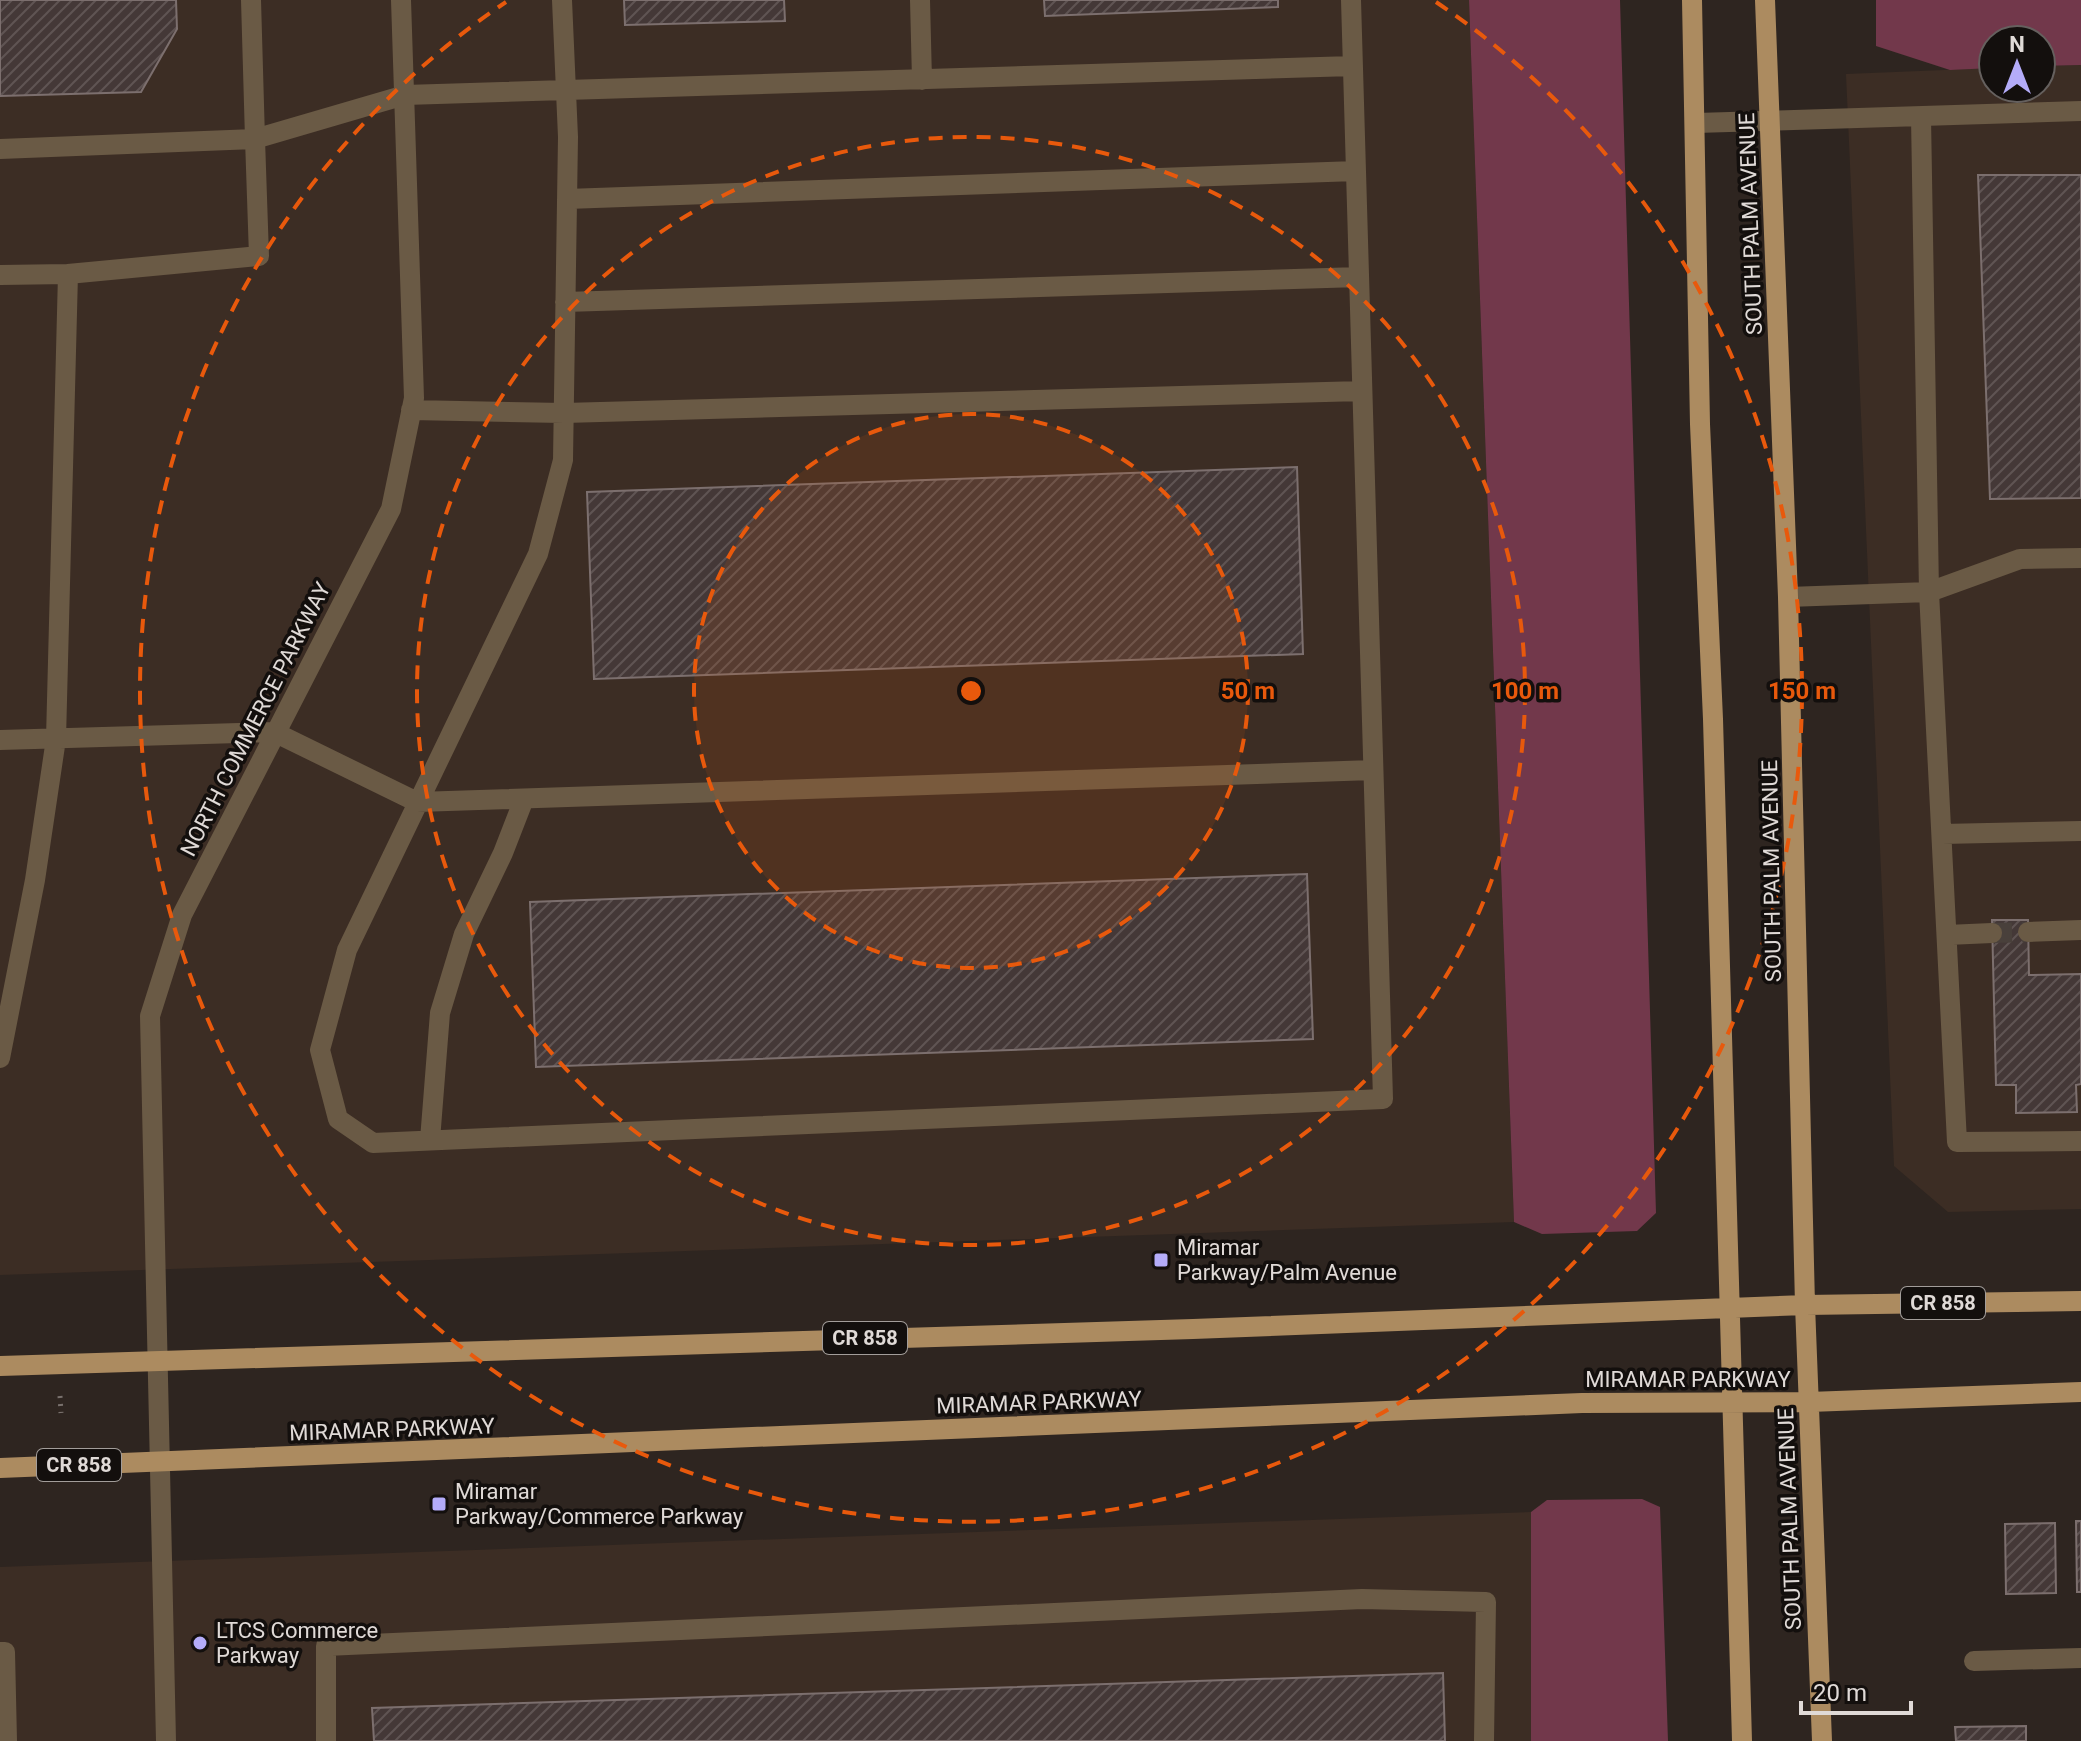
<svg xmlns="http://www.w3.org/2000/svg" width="2081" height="1741" font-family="Roboto,sans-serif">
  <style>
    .built { fill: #3c2d24 }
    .water { fill: #72384b }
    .building { fill: url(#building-hatch); stroke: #7c6f6e; stroke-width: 2 }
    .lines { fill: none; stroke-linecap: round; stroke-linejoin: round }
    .minor-tunnel { stroke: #49403b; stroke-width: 20; stroke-dasharray: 20 10; stroke-linecap: butt }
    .path { stroke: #79716d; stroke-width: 5; stroke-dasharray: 2 6; stroke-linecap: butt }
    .minor { stroke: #6a5a45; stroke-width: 20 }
    .major { stroke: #ac8b60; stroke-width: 20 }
    .ring { fill: none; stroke: #e8590c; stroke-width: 4; stroke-dasharray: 14 10 }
    .poi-dot { fill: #b4acf9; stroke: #130f0d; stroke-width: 3 }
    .labels { text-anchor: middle; stroke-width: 7; stroke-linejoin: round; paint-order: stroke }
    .shield { fill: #130f0d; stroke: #a29d9a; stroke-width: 2 }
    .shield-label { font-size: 20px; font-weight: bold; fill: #e0dad7 }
    .street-label { font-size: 22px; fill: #e0dad7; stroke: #130f0d }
    .poi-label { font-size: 22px; fill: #e0dad7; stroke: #130f0d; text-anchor: start }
    .centre { fill: #e8590c; stroke: #130f0d; stroke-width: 4 }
    .ring-label { font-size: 24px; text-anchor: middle; font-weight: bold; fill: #e8590c; stroke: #130f0d; stroke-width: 7; stroke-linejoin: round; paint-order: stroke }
  </style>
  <defs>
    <pattern id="building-hatch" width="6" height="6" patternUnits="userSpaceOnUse" patternTransform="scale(2)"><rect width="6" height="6" fill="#443837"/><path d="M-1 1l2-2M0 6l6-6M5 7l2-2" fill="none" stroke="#5f5453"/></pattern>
  </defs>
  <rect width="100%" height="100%" fill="#2e2520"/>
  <path class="built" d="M0,0H1469L1514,1222L0,1275Z
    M2081,65V1209L1948,1212L1894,1166L1846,74L1993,68V88H2041V66Z
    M1531,1512V1741H0V1567Z"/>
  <path class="water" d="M1469,0H1620L1656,1213L1637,1231L1542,1234L1514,1222Z
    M1876,0H2081V65L2041,66V40H1993V68L1950,70L1876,46Z
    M1642,1499L1660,1507L1668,1741H1531V1512L1547,1500Z"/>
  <path class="building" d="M0,0H176L177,29L141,92L0,96Z
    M624,0H784L785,21L625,25Z
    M1044,0H1278V7L1045,16Z
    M1978,175H2081V498L1990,499Z
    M1297,467L1303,654L594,679L587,492Z
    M1307,874L1313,1039L536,1067L530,902Z
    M1992,920H2028L2029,975L2081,974V1084L2076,1085L2077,1112L2016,1113V1085H1996Z
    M2076,1521H2081V1592H2077Z
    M2055,1523L2056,1593L2006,1594L2005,1524Z
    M1443,1673L1445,1741H374L372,1708Z
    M2026,1726V1741H1956L1955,1727Z"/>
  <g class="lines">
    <path class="minor-tunnel" d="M1992,933L2028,932"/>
    <path class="path" d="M60,1396L61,1413"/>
    <path class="minor" d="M251,0L255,139L405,95L1353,66
      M562,0L568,137L563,460L538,554L347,950L320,1050L338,1119L373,1143L1383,1099L1351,0
      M920,0L922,80
      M1696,123L2081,111
      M0,149L255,139L259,256L68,274
      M567,199L1356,171
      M0,275L68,274L56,739L35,880L0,1058
      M565,302L1359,277
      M411,410L564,413L1362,391
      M2081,558L2020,559L1929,592L1957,1142L2081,1141
      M1788,597L1929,592L1921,117
      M0,740L274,732L417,802L1373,770
      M1942,834L2081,831
      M2028,932L2081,930
      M1947,935L1992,933
      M430,1140L440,1013L464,934L503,853L524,799
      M0,1652H5L7,1741
      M1974,1661L2081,1658
      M166,1741L150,1016L182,915L391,509L414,398L401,0
      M326,1741V1646L1362,1599L1486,1602L1484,1741"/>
    <path class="major" d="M1692,0L1700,424L1713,719L1742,1741
      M1765,0L1788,597L1805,1305L1822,1741
      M0,1366L1193,1329L1805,1305L2081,1301
      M0,1468L1582,1403L1809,1402L2081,1392"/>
  </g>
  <circle cx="971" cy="691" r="277" fill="#e8590c" fill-opacity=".12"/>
  <g class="ring">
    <circle cx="971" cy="691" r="277"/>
    <circle cx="971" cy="691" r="554"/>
    <path d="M1436 2A831 831 0 1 1 506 2"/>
  </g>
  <g class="poi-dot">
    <rect x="1153" y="1252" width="16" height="16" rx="4"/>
    <rect x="431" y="1496" width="16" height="16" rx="4"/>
    <circle cx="200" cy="1643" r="8"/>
  </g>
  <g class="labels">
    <g class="shield">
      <rect x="1901" y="1287" width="84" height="32" rx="6"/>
      <rect x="823" y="1322" width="84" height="32" rx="6"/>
      <rect x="37" y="1449" width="84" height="32" rx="6"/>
    </g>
    <g class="shield-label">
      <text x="1943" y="1310">CR 858</text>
      <text x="865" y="1345">CR 858</text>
      <text x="79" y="1472">CR 858</text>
    </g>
    <g class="street-label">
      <text transform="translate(1750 224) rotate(-92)" y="8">SOUTH PALM AVENUE</text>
      <text transform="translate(255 719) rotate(-63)" y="8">NORTH COMMERCE PARKWAY</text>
      <text transform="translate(1771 871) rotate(-91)" y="8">SOUTH PALM AVENUE</text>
      <text x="1688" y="1387">MIRAMAR PARKWAY</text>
      <text transform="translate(1039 1402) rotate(-2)" y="8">MIRAMAR PARKWAY</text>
      <text transform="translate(392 1429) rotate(-2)" y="8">MIRAMAR PARKWAY</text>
      <text transform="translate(1789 1519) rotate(-92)" y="8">SOUTH PALM AVENUE</text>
    </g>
    <g class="poi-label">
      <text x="1177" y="1255">Miramar<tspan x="1177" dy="25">Parkway/Palm Avenue</tspan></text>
      <text x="455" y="1499">Miramar<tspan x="455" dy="25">Parkway/Commerce Parkway</tspan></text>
      <text x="216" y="1638">LTCS Commerce<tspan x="216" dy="25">Parkway</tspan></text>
    </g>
  </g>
  <circle cx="971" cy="691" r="12" class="centre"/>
  <g class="ring-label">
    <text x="1248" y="699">50 m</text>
    <text x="1525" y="699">100 m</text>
    <text x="1802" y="699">150 m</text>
  </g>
  <g transform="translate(2017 64)"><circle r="38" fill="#130f0d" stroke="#65605e" stroke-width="2"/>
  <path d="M0-6L14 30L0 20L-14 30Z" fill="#b4acf9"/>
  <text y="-12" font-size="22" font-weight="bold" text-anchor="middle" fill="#e0dad7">N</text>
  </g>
  <path d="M1801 1701v12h110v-12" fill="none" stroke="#e0dad7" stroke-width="4"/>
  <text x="1813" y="1701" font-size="24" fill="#e0dad7" stroke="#130f0d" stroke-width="6" paint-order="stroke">20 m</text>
</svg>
